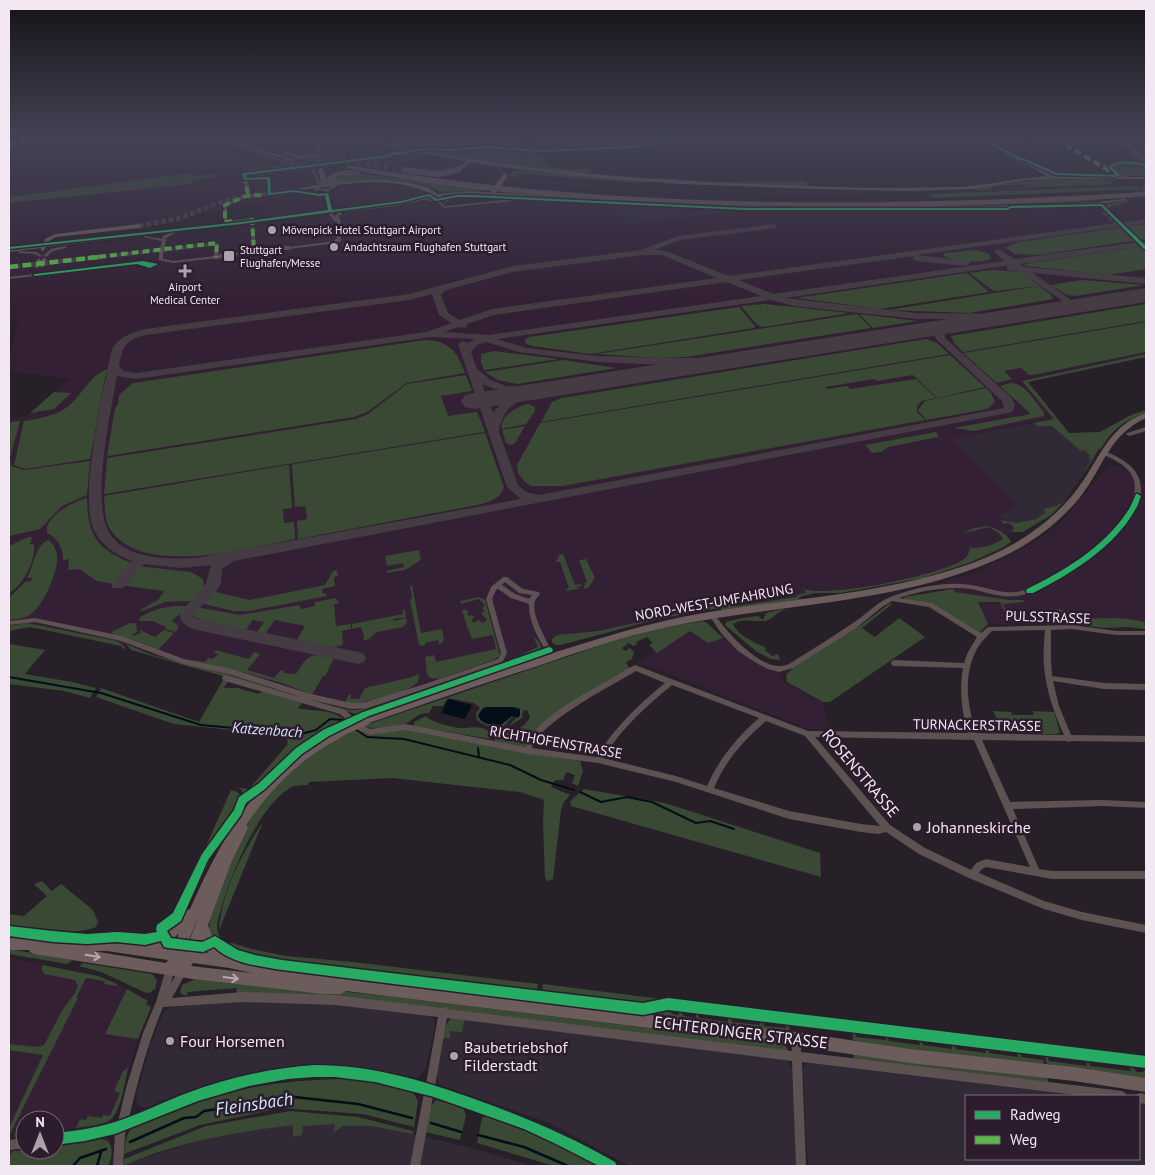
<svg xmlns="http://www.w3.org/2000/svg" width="1155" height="1175" font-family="'PT Sans',sans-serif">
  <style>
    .built { fill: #332034; fill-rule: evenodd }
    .industrial { fill: #322937 }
    .green { fill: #394933; fill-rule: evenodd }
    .water { fill: #040e19 }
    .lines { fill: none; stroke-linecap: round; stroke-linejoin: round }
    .stream-far2 { stroke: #040e19; stroke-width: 1 }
    .stream-far1 { stroke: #040e19; stroke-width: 2 }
    .stream { stroke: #040e19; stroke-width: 2.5 }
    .taxiway { fill: #443c42; fill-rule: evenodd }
    .runway { fill: #443c42; fill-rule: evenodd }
    .street-tunnel-far1 { stroke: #463e47; stroke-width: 4; stroke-dasharray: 4 2; stroke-linecap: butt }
    .street-tunnel { stroke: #463e47; stroke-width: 4.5; stroke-dasharray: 4.5 2.5; stroke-linecap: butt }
    .secondary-tunnel { stroke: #463e47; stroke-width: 5; stroke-dasharray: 5 2.5; stroke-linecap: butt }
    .highway-tunnel { stroke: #463e47; stroke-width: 6; stroke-dasharray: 6 3; stroke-linecap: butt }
    .street { fill: #5e5152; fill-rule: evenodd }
    .secondary { fill: #6c5c5c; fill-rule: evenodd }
    .highway { fill: #675659; fill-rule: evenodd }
    .tram { stroke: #61575c; stroke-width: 1 }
    .street-bridge-far1 { stroke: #5e5152; stroke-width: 4 }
    .street-bridge { stroke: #5e5152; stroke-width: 4.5 }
    .secondary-bridge-far1 { stroke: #6c5c5c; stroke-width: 5 }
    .secondary-bridge { stroke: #6c5c5c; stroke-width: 10 }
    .highway-bridge { stroke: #675659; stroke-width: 6 }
    .quiet-far1 { stroke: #58b947; stroke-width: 4; stroke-dasharray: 7 4; stroke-linecap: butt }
    .quiet { stroke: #58b947; stroke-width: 4.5; stroke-dasharray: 9 4.5; stroke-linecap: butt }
    .cycleway-casing { stroke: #2c1c2d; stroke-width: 3 }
    .cycleway { fill: #26ab63; fill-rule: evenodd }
    .oneway { stroke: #b6a8af }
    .poi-dot { fill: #aca1ac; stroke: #2c1c2d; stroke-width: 2 }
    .labels { text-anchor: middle; stroke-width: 5; stroke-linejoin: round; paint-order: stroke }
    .far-poi-label { font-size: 11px; fill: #f3e7f3; stroke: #2c1c2d; text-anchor: start }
    .street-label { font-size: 14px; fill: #f3e7f3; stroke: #2c1c2d }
    .water-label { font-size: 15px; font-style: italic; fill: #cbe7f7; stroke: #2c1c2d }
    .near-street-label { font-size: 16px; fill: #f3e7f3; stroke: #2c1c2d }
    .near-poi-label { font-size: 16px; fill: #f3e7f3; stroke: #2c1c2d; text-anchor: start }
    .near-water-label { font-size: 18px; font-style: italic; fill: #cbe7f7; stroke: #2c1c2d }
  </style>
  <rect width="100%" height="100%" fill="#282029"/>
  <path class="built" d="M56,137H192L210,143L223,144L225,148L264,160L265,163L333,155L262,137H278L347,153L395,148L425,155L423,158L398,162L452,171L441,172L383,163L315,171L322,182L313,187L286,190L285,193L322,196L325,211L260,220V215L269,204L257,205L161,217L160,222L45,235L32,245L9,248V147Z
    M981,137H1103L1115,143H1062L1001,149Z
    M508,178L584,184L722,191H922L1146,182V184L1008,191L798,195L589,188L506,180Z
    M375,184H392L416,188L425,196L397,202L334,208L333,191L340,188Z
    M1146,196V355L1023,381L1077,446L1096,456L1066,499L1041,513L1017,532L1006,536V538L945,569L922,576L837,592L816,593L794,598L719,607L651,620L560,645H554L551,640L538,644L540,651L504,665L446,686L357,713L132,649L126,644L123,646L105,642L30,626L9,630V419L25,417L69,379L9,371V358L18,322L9,321V253L230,229L400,206L436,198L444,206L515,199L637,206L758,209L1003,208L1013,210L1024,217L1030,216L1021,210L1024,207L1084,206L1104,211L1108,210V207L1128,202L1121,198Z
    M1112,465L1118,466L1146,483V628L1078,624H986L956,615L940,583L979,571L1031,544L1060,524L1101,475Z
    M690,631L722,635L738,650L779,673L782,681L823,702L829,730L808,729L638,662Z
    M9,958L98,976L117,984L148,1001L146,1004L151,1007L138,1039L107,1142L9,1164ZM25,1120H55V1150H25Z"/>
  <path class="industrial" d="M610,204L688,208L752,209L625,225Z
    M1054,419L1077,446L1096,456L1066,499L1036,519L1017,523L1006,521L999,514L1012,511L1013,507L1019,506L953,439Z
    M296,1000L430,1016L434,1020L435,1026L425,1070L417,1078L375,1069L308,1066L225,1080L185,1092L146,1108L140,1107L137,1104L136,1097L150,1046L163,1013L169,1008L222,1001Z
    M451,1018L782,1058L788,1061L793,1071L796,1166H630L547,1122L440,1085L436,1075L446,1025Z
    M808,1063L985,1082L1088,1096H966V1159H1139V1102L1146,1103V1166H808L803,1070L804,1065Z
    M274,1118L368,1123L467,1147L532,1166H116Z"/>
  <path class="green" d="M501,137H540L544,146L541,137L546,140L625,137L630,146L550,150L545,148L542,150L534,151L535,155H543L546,166L572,170V169H591L590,173L647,180L467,162L415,151L430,149L411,150L366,139L404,146L408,142ZM530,138L538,139L541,147L532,148L510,143L517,139Z
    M1119,142L1128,147L1143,161L1136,162L1138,164L1121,163L1111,165L1110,169L1117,175L1114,173L1113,176L1119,175V177L1057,175L1023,160L1057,174L1089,175L1111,172L1103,166L1119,162L1116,161L1138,160L1129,150L1116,143Z
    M1121,166L1146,169V177L1124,175L1119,169Z
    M519,170L648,182L642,183L522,174L516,177L509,176L513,171Z
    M190,173L191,176L216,174V177L191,181V184L9,203V197Z
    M353,173L371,175L490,190L442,192L421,184L392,180L346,182L334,180L335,176Z
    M656,178L716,182L806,181L808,187L652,179Z
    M1044,179L1124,180L1109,181L1113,184L1002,189L1027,187L1020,184L991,187L992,189H1001L977,190L974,188Z
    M1146,185V189L933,198L929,194L1130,186L1142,188L1140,186Z
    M503,192L643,202L771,205L1121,197L1129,202L1109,207L1111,210L1108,211L1104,207L1107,204L1124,201L1117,198L1078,202L930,207H750L632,203L503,194Z
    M1146,224V239L1038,255L1015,254L1006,248L1008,246L1019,242Z
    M1146,246V269L1108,275L1026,266L1024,264Z
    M976,250L989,254L991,259C979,263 953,263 943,255L945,253Z
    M992,270L1021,272L1039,286L994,291L969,273Z
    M967,273L989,292L880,309L797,298Z
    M1082,280L1144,285L1075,296L1067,295L1050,285Z
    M1039,286L1050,294L1054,299L969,313L888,310Z
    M765,304L774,305L850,313L764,327L757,325L741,306Z
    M1146,304V321L963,352L954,343L951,336Z
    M739,307L755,326L754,328L590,354L532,346L525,343V340L529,337Z
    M857,314L871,328L686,357L658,358L596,354Z
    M859,314L917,321L873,328Z
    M1146,322V352L1033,375H1029L1021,368L1004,371L1012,379L997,383L963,353Z
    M926,339L937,343L949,354L541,422L552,402L562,398Z
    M425,340C449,340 458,353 465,373L407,383L367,412L354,417L107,456L115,408L118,405L119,395L133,383Z
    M494,351L559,359L484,370L481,363V354Z
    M1146,354V357L1028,382L1069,433L1100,432L1131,415L1146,410V413C1125,420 1112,429 1101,449H1099L1070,495L1091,460L1088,457L1091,456L1084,450L1081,451L1052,426H1038L1040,429L1034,423L1054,419L1022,381Z
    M950,355L985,387L937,398L913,375L877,381L874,379L825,387L827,389L847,386L850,389L916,379L936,398L922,401L917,406V412L925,420L563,486H531L525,482L518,473L517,465L540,423Z
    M563,360L617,368L517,384L498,380L485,372Z
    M109,369L106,373L90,459L25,469L14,465L24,421C38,419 54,416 66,408C81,398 91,372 109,369Z
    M466,375L472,391L441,396L448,416L477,412L485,432L104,494L107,458L356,419L368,414L407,384Z
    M1011,383C1026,384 1035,402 1044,412V416L974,431L954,428L1031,414L1000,386Z
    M986,388L991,393L995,402L987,409L926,420L918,410L925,401Z
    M54,392L71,393L54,409L30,413Z
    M527,404L535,407V411L526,424L502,429C500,415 516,408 527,404Z
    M20,421L10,458L11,466L24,470L90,461L87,495L62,506L40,529L9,536V422Z
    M525,426L515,443L511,445L506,443L502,430Z
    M936,432L939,437L888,447L881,452L872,453L865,445Z
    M485,433L504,487C500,500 489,502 477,505L298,539L297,521L307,519L305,506L295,507L292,465L294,464Z
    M287,465H289L292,508L283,509L284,523L294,522L295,539C249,548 141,578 110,529C104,519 105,507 104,496Z
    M87,498C87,535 98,550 132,563L114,584L97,581L79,569L68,570L69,559L63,560C63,548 58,538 47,533C43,517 74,501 87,498Z
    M1066,500L1051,515L1023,532H1013L1011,530L1015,529L1009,523L1004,524L1000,520L1017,523L1036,519L1046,512L1043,509L1056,506Z
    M985,526C994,526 1008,534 1011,542L1002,548L971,562L923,578L841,593H816L797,597L796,595L806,593L804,589C828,598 943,575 964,559C968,556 970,551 970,546L972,548C983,548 993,545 1003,539L1000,534L989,527L965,533L971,529Z
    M28,537H32L30,544H34C36,561 23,586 9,593V546Z
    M49,540C55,546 58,553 57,561C57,573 42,609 28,616C22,619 15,619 9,620V598L25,582L31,581L32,578H27C33,567 36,543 49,540Z
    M419,550L421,560L405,570L387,573L386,571L404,567L403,563L387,566L385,556Z
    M563,554L575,585L581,584V586L575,588H582L567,591L566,589L569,588L560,562H556L559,555Z
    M586,559L595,578L588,588L584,589L585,583L587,582L579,560Z
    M137,566L191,572L203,579L204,588L192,601L165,602L142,611L140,610L158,600L164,591L120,585Z
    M337,570L338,576L334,577L335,586L322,589L323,594L326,593L327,596L249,611H234L200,603L212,591L250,600L325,585L333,571Z
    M412,585L421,633L442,629L444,639L442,643L439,644L438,640L425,643V645L422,646L419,645L410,600L412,598L410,586Z
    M953,589L955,592L1009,600H1023L1024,602L1003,604L1010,620H1008L1000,602H978L988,624L980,632L929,603L905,600L904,597Z
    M802,596L797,600L722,610L720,608L658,619L561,645H556L552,642V639L557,635L598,631L730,602L737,606Z
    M479,597L485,600L500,655L496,659L439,679L430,678L427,674L425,657L434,655L436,662L496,649L493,635L472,639L469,630H468L462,611L465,609L469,612L467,614L470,616L472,615L475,617L471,620L474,623L478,620L483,623L487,620L481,613L485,611L482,608L485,605L479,599L461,604L460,601Z
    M336,598L339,603L334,604L336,626L351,624V629L342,631L343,645L333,647L297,640L305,626L275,620L265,634L257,632L264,622L253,620L246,630L203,621L193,616L196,607L240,615L299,605L301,609L315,606V602Z
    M890,603L892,604L862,628L875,637L899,618L925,637L830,702H823L787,682L786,675L793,668L864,623Z
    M174,606H188L172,621L179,626L176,632L165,629L166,627L153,621H139L140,617L157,609Z
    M403,609L405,610L406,617L393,619L394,621L406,618L407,623L403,627L377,632L369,639L363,641L364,637L361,627L352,629V624L403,614Z
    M783,609L784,610C775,613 772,621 762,621C751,622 743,617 733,624C738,636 756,643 766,648L765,650L772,656L778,654L780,660L771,659L757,652L725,625L726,622C736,619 747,617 758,616L763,620L766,613Z
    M1056,609L1065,610L1076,620C1098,618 1125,616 1146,623V629L1127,627L1104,628L1070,624Z
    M702,621L707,623L723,638L708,643L690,631L657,653L649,645L653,643L647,637L636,642L637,644L633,646L629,643L622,648L625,651L630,648L634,652L632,659L626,662L629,668L536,731L525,746L523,747L496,743L493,736L494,734C509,733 523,731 530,717L527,710L523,711L522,718L508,727L516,718L513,716L503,727C494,728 484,726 477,720L476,713L480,708L474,703L448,698L443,706H433L429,713C419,712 415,718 407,723C399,727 371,730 363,726L614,641L657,629Z
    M27,623L117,641L126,648L124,649L121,646L30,627L9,631V626Z
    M130,623H136L137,632L133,634V636L141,633L140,630L155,637L164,630L174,633L158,650L134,640L111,633L113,631Z
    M533,636L539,642L542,649L533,656L368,713L356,714L131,650L126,644L152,655L237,677L298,697L349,710H357L432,688L492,667L493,669L503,666L502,663L538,647Z
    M9,644L45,650L25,674L72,682L96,688L90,698L64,691L9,684Z
    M215,650L249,659L254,652L260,654L247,670L274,678L281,670L284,671L283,673L296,674C309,653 310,653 334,658L325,676H323L312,695L285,684L243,672L185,659L205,662L208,658L213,659L218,654L214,652Z
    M419,674L418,682C408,694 361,704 345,703L349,694L351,695L350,699H359L365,688L412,677Z
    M223,680L228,681L224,688H238L259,694L262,691L302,703L298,708C314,712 335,708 346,722C329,731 312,739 298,751C279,765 264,784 245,798L240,788L249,789L288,744L287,739L280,735L174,724L96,697L101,688L199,722Z
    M993,711L1011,712L1012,715H1034L1033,711L1054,712L1060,732L1057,734H1043L1041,730L1002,728Z
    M426,716C430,722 457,729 465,728C474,727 480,726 489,731L490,739L414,726V722Z
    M340,727L341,728L308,748L293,760L242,816L224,839H220L246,799L298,753Z
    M358,728L362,731L404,728L529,753L580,761L583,771L578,786L572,783L575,775L566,772L563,780H555L551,787L570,795L564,802L561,810L553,879L547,881L545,877L543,822L544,800L520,792L392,778L309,782L308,785C303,785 295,785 290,788C259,806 232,872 222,906C220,914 215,923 218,932C219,937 222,941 227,944L232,943L252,949L286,956L353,962L538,984L537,995L305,966C297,963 290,964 282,963C264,962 226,952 215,939L211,941C205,919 215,904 223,883C230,865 236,844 245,826C268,781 314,750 358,728Z
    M584,789L665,803L820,853L821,877L571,806L570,801Z
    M231,790L237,792L240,795L239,807L203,859L179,910L176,913Z
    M263,822L219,930C222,891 242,853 263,822Z
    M211,850H215L184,914L165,934V929L181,913Z
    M42,881L52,891L61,884L93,910L98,922L96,927C84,932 71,932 59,930L58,933L104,934V937H69L9,930V914L24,916L47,896L34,884Z
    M9,949L73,960L67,964L9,954Z
    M83,963L152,974L157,980L155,989L149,993L144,992L101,972L79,966Z
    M42,965L98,976L117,984V986L104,984L105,981L86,978L76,998H78L9,1136V1128L43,1055L9,1050V1044L39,1047L44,1045L63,1009L75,993L78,986L75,980L44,974L42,970Z
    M304,969H306L536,997L530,1002L331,978L303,972Z
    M194,977L388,996L785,1045L788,1050L787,1052L236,994L237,988L188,992L186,996L180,993L182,985L193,980Z
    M543,984L669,1000L645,1007L542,994Z
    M127,989L148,1001L146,1004L151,1007L138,1039L105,1034Z
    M541,998L648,1011L668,1005C670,1012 670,1014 678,1015L681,1010L683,1011V1016L696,1018V1012H698L699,1018L728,1022V1016H731L732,1022L760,1025L761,1020H763L764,1026L786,1028V1023L790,1028L789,1031L542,1003Z
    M451,1018H465L462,1032L450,1031V1038H443L446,1025Z
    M852,1030L855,1031L856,1037L886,1040V1035H888L889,1041L920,1045L919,1039H922L923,1045L952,1049V1042L955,1043L956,1049L986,1053L985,1047H988L989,1053L1018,1057L1017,1050L1020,1051L1022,1057L1043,1060L1044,1064L907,1050L853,1040Z
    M853,1053L1047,1077L1049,1084L854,1060Z
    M1044,1054H1047L1049,1061L1087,1066L1086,1059H1088L1090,1066L1131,1071L1129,1064L1137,1072H1143L1146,1068L1144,1064H1146V1078L1047,1064Z
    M128,1068C125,1081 121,1112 110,1120C102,1126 86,1126 76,1128L80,1119L86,1120L88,1116L102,1118L103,1115L110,1116L120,1093L114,1091L123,1071Z
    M345,1079L386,1084L412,1091L418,1101L414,1127L363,1114L281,1108L200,1125L124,1154C125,1146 125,1136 131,1129C138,1121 155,1117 165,1113C227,1089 278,1080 345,1079Z
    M436,1100L463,1107L466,1116L460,1140L425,1132L429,1108Z
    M290,1111L358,1117L413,1131V1134L371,1126H343L334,1132L335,1124L303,1126L302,1135L293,1137V1125C236,1132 176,1142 123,1166L124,1159L206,1126Z
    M486,1115L529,1130L600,1166H554L477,1143L482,1118Z
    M101,1139L108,1141C114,1149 112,1158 108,1166H9V1156L13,1151L55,1150V1147Z"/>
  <path class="water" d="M536,138L540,141L541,147L511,144L509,142L517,139Z
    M448,699L472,705L465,719L441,713Z
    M487,707H514L520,709V715L518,718L512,716L501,725C492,725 481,725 478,715L483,708Z"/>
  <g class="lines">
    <path class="stream-far2" d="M627,138L637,137
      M590,142L600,143
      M540,147L625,138
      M438,148L511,143"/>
    <path class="stream-far1" d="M9,677L101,693L201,725L301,734L316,730L330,719L344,720L349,724
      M355,729L367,737L404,739L510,765L541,780L574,790
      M478,748L479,757
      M580,792L601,802L627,797L652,802L696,823L710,821L734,829"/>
    <path class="stream" d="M431,1123L461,1132
      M478,1135L524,1147L568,1166
      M130,1142L184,1118L196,1117L204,1111L294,1097L358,1104L412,1118
      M73,1166L80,1158L106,1149
      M97,1166L101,1152"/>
    <path class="taxiway" d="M1146,219V223L917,255L969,261L970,263L966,266L916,261L912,258L915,256L739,280L773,294L1005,261L994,252L998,249L1014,259L1146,241V246L1020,264L1024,267L1146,278V284L1033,273L1077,304V308L1074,309L1020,272L1007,270V266L1011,265L785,298L916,313L1015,314L1017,316L1012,319H916L794,306L771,300L497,339L527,348L598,356L666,358H739V362L735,363L666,365L598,362L519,352L486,342L477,345L471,352L477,369L491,380L506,386L541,388L546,391C542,395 541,393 535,394C515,400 501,411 499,432L518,485L526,492L539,495L1004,408L1002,401L936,339L934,334L938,328L950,323L955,326L945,332V338L1011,397L1015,405L1012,412L1008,413L234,561L222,569L221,582L217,590L194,614L193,617L200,620L359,652L364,654L366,658L364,662L359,664L197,630C188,627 178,623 180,612L206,584L211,565L181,568L144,564L123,588H113L111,585L132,561C116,555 102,546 94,530C78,497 104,388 112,349C120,336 131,333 145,329L409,294L513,266L641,250L678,236L773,224L777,226L776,228L680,240L655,250L666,251L729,276ZM643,255H662L717,278L492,309L460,320L448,313L441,295L446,290L513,272ZM727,282L761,296L489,335L445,332L458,327L466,328L467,324L494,315ZM432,294L439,315L451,323L426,332L136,373L123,371L119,366C123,345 125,341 146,335L409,300ZM431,337L475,339L468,343L463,341L458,344L507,487L521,499L196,558C169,559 133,560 113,538C88,512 111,411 117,376L136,379ZM482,384L501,391L519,394L501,404L493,413Z"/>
    <path class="runway" d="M1146,288V302L475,409L465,407L461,401L465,395L475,393Z"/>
    <path class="street-tunnel-far1" d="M284,161L307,167L313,171
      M92,258L217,244"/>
    <path class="street-tunnel" d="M9,267L103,257"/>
    <path class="secondary-tunnel" d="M1121,199L1146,189
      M1104,211L1146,251
      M139,226L180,218L232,198L285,191"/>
    <path class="highway-tunnel" d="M317,147L318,152L331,157L416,172
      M306,158L332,164"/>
    <path class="street" d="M204,137H210L286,161L283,162Z
      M1017,137H1021L1028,142L1025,143Z
      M1053,137H1056L1058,139L1055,140Z
      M270,168H271V170L247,173L248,178L257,180L255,181L248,180L250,194H263V196L247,197L227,206V221L252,218L254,219L253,220L224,223V204L247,195L244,180L243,179L244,178V171Z
      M312,170L315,171L321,185L318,184Z
      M334,185L337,186L329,190L333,214L336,218L335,216L339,212L342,213L339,216L341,223L338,229L336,230L334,229L337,223V222H335L329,214L325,191L314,189L316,188L326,189Z
      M450,195L453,196L447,202H445V200Z
      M436,197L445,206L513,199L515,200L513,201L444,208L438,202L425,200L427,199L436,200L434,198Z
      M251,227L254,228L256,250L284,247L286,248L284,249L220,257L219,256L221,255L252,251Z
      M174,231L177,232L166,238L165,245L163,246L161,245L162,241L143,237L145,236L162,239L163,236Z
      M335,241L337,242L336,243L289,249L287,248L289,247Z
      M216,243L219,244L217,258L173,263L159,260V255L161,254L163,255V259L173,261L214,256Z
      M65,246L67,247L66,248L53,251L46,257L43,256L51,249Z
      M19,251L36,252L42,256L40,257L35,254L20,253L18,252Z
      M143,261L155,262L158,266L150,268L139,264L9,279V277ZM144,263L153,264L154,265L150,266Z
      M1146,427V431L1129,436L1126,434L1127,433Z
      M1104,451C1122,458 1141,468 1141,490C1140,529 1053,593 1016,596C1000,598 986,592 971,589C947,586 921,591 899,598L932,603L981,633L988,627H990L1072,625L1116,631H1146V635H1116L1072,629L1051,630V660L1052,676L1104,683L1146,684V690L1104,689L1053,681L1059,706L1071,735L1146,736V742L1072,741L1069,742L1066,741L982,740L1010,802L1103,800L1146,802V808L1103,806L1013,809L1039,869L1052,871H1146V879H1052L986,867L982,869L979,873L1044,901L1082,912L1146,925V933L1082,920L1044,909L969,878L919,854L886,832L878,834L861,832L789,819L676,782L598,763L528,754L406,730L370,735L358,730L340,714L225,681L223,680L222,678L223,676L225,675L345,710L364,726L370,729L406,724L525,747C534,720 581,696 605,682C615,677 624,670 635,665L808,731L968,733C962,712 959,691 963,668L894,666L892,665L891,663L892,661L894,660L964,663L968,652L977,637L929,607L892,601L882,607L855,629L793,668L779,672L768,669L758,664L738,651L721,633L709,615L710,613H714C725,631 759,668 781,666C783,666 787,665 789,664C811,650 834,636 856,621C869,612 878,601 893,596C917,587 946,581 971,585C986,587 1001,594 1016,592C1053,588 1123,533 1133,498C1141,472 1121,463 1102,454V452ZM1045,630C1044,642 1043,654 1044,666C1046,690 1054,713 1064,735L976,733C968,708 963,678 975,653C979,644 985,638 992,631ZM636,671L665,683C639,704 615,727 596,757L532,748C540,722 611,686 636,671ZM672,685L759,718C737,737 719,759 707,786L676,776L603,758C621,729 646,706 672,685ZM766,721L805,736L880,826L861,824L789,811L714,788C725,761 744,740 766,721ZM815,737L974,740L1030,867L986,859L976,863L971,870L925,848L890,825Z
      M503,577H507L523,589L539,592L540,594C539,596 536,598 535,601C530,614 549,645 555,657L554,659H550C541,642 528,623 529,604L511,598L498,589L496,590L492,599L507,653L502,663L426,690L366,708L351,709L307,699L232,675L183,664L121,641L35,622L9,625V621L35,618L122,636L184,659L232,669L307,693L351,703L366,702L425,684L498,659L501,653L486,599L491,587ZM505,582L519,593L532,595L529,599L515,594L502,585Z
      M170,965L173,966L174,969L171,983L180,968L183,967L186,968L187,971L172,998L243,992L335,995L442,1008L444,1007L447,1009L792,1051L791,1039L793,1036L796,1034L799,1036L801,1039V1052L1122,1091L1125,1093L1127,1096H1084L802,1062L806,1166H796L792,1061L447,1018L435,1086C497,1107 558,1130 615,1162L616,1166H601L557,1143L524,1128L473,1109L433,1096L420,1166H410L424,1093C395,1084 365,1077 335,1076C285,1074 233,1086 186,1104C166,1111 146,1121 126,1129L125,1135L123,1166H113L115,1133L85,1140L55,1144V1134L93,1129L118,1122L126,1088L143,1033L156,1002L166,969L167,966ZM243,1002L335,1005L438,1017L426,1084C396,1075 366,1068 336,1066C286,1064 232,1077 186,1094C167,1101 148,1110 129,1118C138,1080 148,1043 163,1007Z
      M1139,1093L1146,1094V1104L1139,1103V1096H1135L1136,1095Z
      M25,1138V1148L9,1150V1140Z"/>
    <path class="secondary" d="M41,137H51L9,147V145Z
      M349,137H358C488,168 619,179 752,184C822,187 891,189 960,187C990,185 1018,178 1047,176L977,137H983L1053,176L1121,177L1113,170V166L1125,163L1146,166V168L1125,165L1117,167V169L1126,177H1146V179H1052L1028,180L972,189L904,191L817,189L681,184L586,177L492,166L398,149Z
      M1108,137C1123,137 1136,149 1146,159V162L1131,150Z
      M366,180H387L407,182L427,187L438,194L471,191L610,202L761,207L990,206L1098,202L1124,199L1126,200L1098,204L990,208L761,209L610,204L471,193L443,195V197L441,198L437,197L395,206L46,247L43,251L41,250V248L9,252V248L42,245L45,239L55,234L139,224L142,226L139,228L56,237L49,241L48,244L395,204L433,195C389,171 332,187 285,192L283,191L324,184Z
      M1146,413V418C1109,435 1104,466 1081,496C1058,525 1025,548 991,562C888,605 775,604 668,627C622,637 578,652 535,667C478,685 422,705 366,724L362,723L361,720L362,717C417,698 472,680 527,661C579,645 629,628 682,617C783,597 889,597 985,558C1019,544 1052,521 1075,492C1099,462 1107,426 1146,413Z
      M348,724L352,725L353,728L352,731C340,738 327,745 315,753C288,772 265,797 246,825L248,828L231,863L208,925L211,934L215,941L230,956L286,969L359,981L796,1032L910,1049L1074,1067L1146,1078V1092L1074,1081L910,1063L796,1046L346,991L341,994H323L193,979L34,954L30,952L29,950H12L9,949V939L12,938L107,939L142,944L161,935L185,911L190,909C220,841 255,778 321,739C330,734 339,727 348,724ZM199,915L186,950H185ZM179,933L173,948L163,947L169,943ZM201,942L208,953L197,951ZM93,951H107L168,960L166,963ZM193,963L229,968L252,973L191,966Z"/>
    <path class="highway" d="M211,137H221L296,160L291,161Z
      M328,137H334L319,148H315V146Z
      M286,152L303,156L305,153L323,156L320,158L308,157L306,160L284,155Z
      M468,160L470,163L461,170H457V168Z
      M348,165C611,210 880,208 1146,192V196C999,207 850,209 703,204C584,200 462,193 346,168L345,167Z
      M321,168L324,170L327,182V178C335,170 351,168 361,173C354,177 344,173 335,177L338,180L352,182V184L333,182L332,184H327L328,186L325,188L322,186L318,170Z"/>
    <path class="tram" d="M172,230L235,223"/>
    <path class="street-bridge-far1" d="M270,169L377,158
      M322,183H327
      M316,187V189
      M335,242L339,240L337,230
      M284,248H289
      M161,255L163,245
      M215,257L221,256"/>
    <path class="street-bridge" d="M215,257H217
      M42,265L44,260
      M37,266L39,261"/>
    <path class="secondary-bridge-far1" d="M494,191L505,176"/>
    <path class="secondary-bridge" d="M348,728L366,720"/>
    <path class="highway-bridge" d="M405,170L439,174L459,169"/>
    <path class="quiet-far1" d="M1056,139L1111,172
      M9,144L39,137
      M244,176L248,194
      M252,218L254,251
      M232,221L225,222V205L246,196L262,195
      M88,258L217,243L216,257"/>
    <path class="quiet" d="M9,267L99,257"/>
    <g class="cycleway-casing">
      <path id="cycleway" d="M692,137H705L632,148L541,152L485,148L451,151L428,150L404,153H408L407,155H392L393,156L391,157L246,175L247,178L270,177L271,193L294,190L319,194L328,193L332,210L401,201L429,194L437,199L457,195H473L744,208H1007L1010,206L1102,204L1146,246V249H1144L1101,206L1011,208L1008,210H744L473,197H457L436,201L428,196L401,203L241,224L9,249V247L241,222L328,210L325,195L319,196L294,192L268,195L267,179L244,180L242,174L244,173L389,155L382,154L428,148L451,149L485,146L541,150L632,146Z
        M977,137H983L1020,158L1026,159L1057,173L1116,175L1109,168V166C1119,159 1134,161 1146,164V170L1144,169V166L1142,165L1122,164L1112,167L1120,175L1117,177L1056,175L1024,161L1018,160Z
        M143,261L158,264L150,268L137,264L35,276L33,275L35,274Z
        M1136,494H1138L1141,496C1139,501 1138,506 1135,510C1115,547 1069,575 1033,593H1027L1026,591L1027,589C1064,571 1104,547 1127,512C1131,507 1133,500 1136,494Z
        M549,647L552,648L553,650L552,652L369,716L329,736L302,754L264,790L246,803L241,815L208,860L181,921L167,931L171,938L202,942L215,936L238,950L255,955L282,960L643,1003L668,998L1146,1056V1068L668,1010L643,1015L282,970C259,966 232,964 214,947L203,952L168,948L164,947L161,941L145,945L117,942L87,944L53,942L9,936V926L53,931L87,934L117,932L145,934L157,932L156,929L157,925L173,913L202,854L234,810L239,797L258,784L296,748L323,730L363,712Z
        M314,1065C373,1065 425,1081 480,1101C527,1118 572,1137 615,1162L617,1166H599L556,1144L524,1129L434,1097L375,1082L335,1077H314L288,1079L249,1086L198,1101L115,1134L85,1141L55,1145V1133C75,1131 96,1128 115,1122C140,1114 163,1102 187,1093C227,1078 271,1068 314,1065Z"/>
    </g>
    <use href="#cycleway" class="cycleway"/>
  </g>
  <defs><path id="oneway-shaft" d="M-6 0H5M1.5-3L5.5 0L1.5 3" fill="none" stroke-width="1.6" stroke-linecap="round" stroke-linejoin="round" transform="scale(1.25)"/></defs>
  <g class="oneway">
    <use href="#oneway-shaft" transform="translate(93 956) rotate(9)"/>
    <use href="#oneway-shaft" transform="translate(231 978) rotate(7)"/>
  </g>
  <linearGradient id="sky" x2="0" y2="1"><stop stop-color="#161217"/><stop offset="0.45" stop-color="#424254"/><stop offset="1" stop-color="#424254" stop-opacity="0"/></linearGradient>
  <rect width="1155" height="302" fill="url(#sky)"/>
  <g class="poi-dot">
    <circle cx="272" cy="230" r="5"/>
    <circle cx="334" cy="247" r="5"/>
    <rect x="223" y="250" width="12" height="12" rx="2.5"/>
    <path d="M182.5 263.5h5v5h5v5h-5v5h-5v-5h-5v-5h5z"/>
    <circle cx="917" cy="827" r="5"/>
    <circle cx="170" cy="1041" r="5"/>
    <circle cx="454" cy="1056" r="5"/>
  </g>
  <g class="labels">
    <g class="far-poi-label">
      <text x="282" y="234">Mövenpick Hotel Stuttgart Airport</text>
      <text x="344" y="251">Andachtsraum Flughafen Stuttgart</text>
      <text x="240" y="254">Stuttgart<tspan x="240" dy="13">Flughafen/Messe</tspan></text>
      <text x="185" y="291" text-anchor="middle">Airport<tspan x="185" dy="13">Medical Center</tspan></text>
    </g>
    <g class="street-label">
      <text transform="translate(714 602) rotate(-10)" y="5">NORD-WEST-UMFAHRUNG</text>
      <text transform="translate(1048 617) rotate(2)" y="5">PULSSTRASSE</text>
      <text transform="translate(977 725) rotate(1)" y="5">TURNACKERSTRASSE</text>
      <text transform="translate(556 742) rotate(10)" y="5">RICHTHOFENSTRASSE</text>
    </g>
    <g class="water-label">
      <text transform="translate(267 730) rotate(4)" y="5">Katzenbach</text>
    </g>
    <g class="near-street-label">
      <text transform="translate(861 773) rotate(50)" y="6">ROSENSTRASSE</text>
      <text transform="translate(741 1032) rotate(7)" y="6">ECHTERDINGER STRASSE</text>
    </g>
    <g class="near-poi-label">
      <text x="927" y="833">Johanneskirche</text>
      <text x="180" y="1047">Four Horsemen</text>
      <text x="464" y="1053">Baubetriebshof<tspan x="464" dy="18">Filderstadt</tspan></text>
    </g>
    <g class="near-water-label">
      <text transform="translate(254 1104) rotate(-8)" y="6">Fleinsbach</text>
    </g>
  </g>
  <rect width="1155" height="1175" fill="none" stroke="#f3e7f3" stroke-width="20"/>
  <rect x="965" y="1095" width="175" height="65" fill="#2c1c2d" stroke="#7c6d7c"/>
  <rect x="975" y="1111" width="25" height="8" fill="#26ab63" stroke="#7c6d7c"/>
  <text x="1010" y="1120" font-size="15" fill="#f3e7f3">Radweg</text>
  <rect x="975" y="1136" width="25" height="8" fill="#58b947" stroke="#7c6d7c"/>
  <text x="1010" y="1145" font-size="15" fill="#f3e7f3">Weg</text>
  <g transform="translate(40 1135)"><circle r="24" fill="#2c1c2d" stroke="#7c6d7c"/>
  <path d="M0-4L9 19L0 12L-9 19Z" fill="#aca1ac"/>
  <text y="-8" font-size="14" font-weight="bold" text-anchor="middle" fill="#f3e7f3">N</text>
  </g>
</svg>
